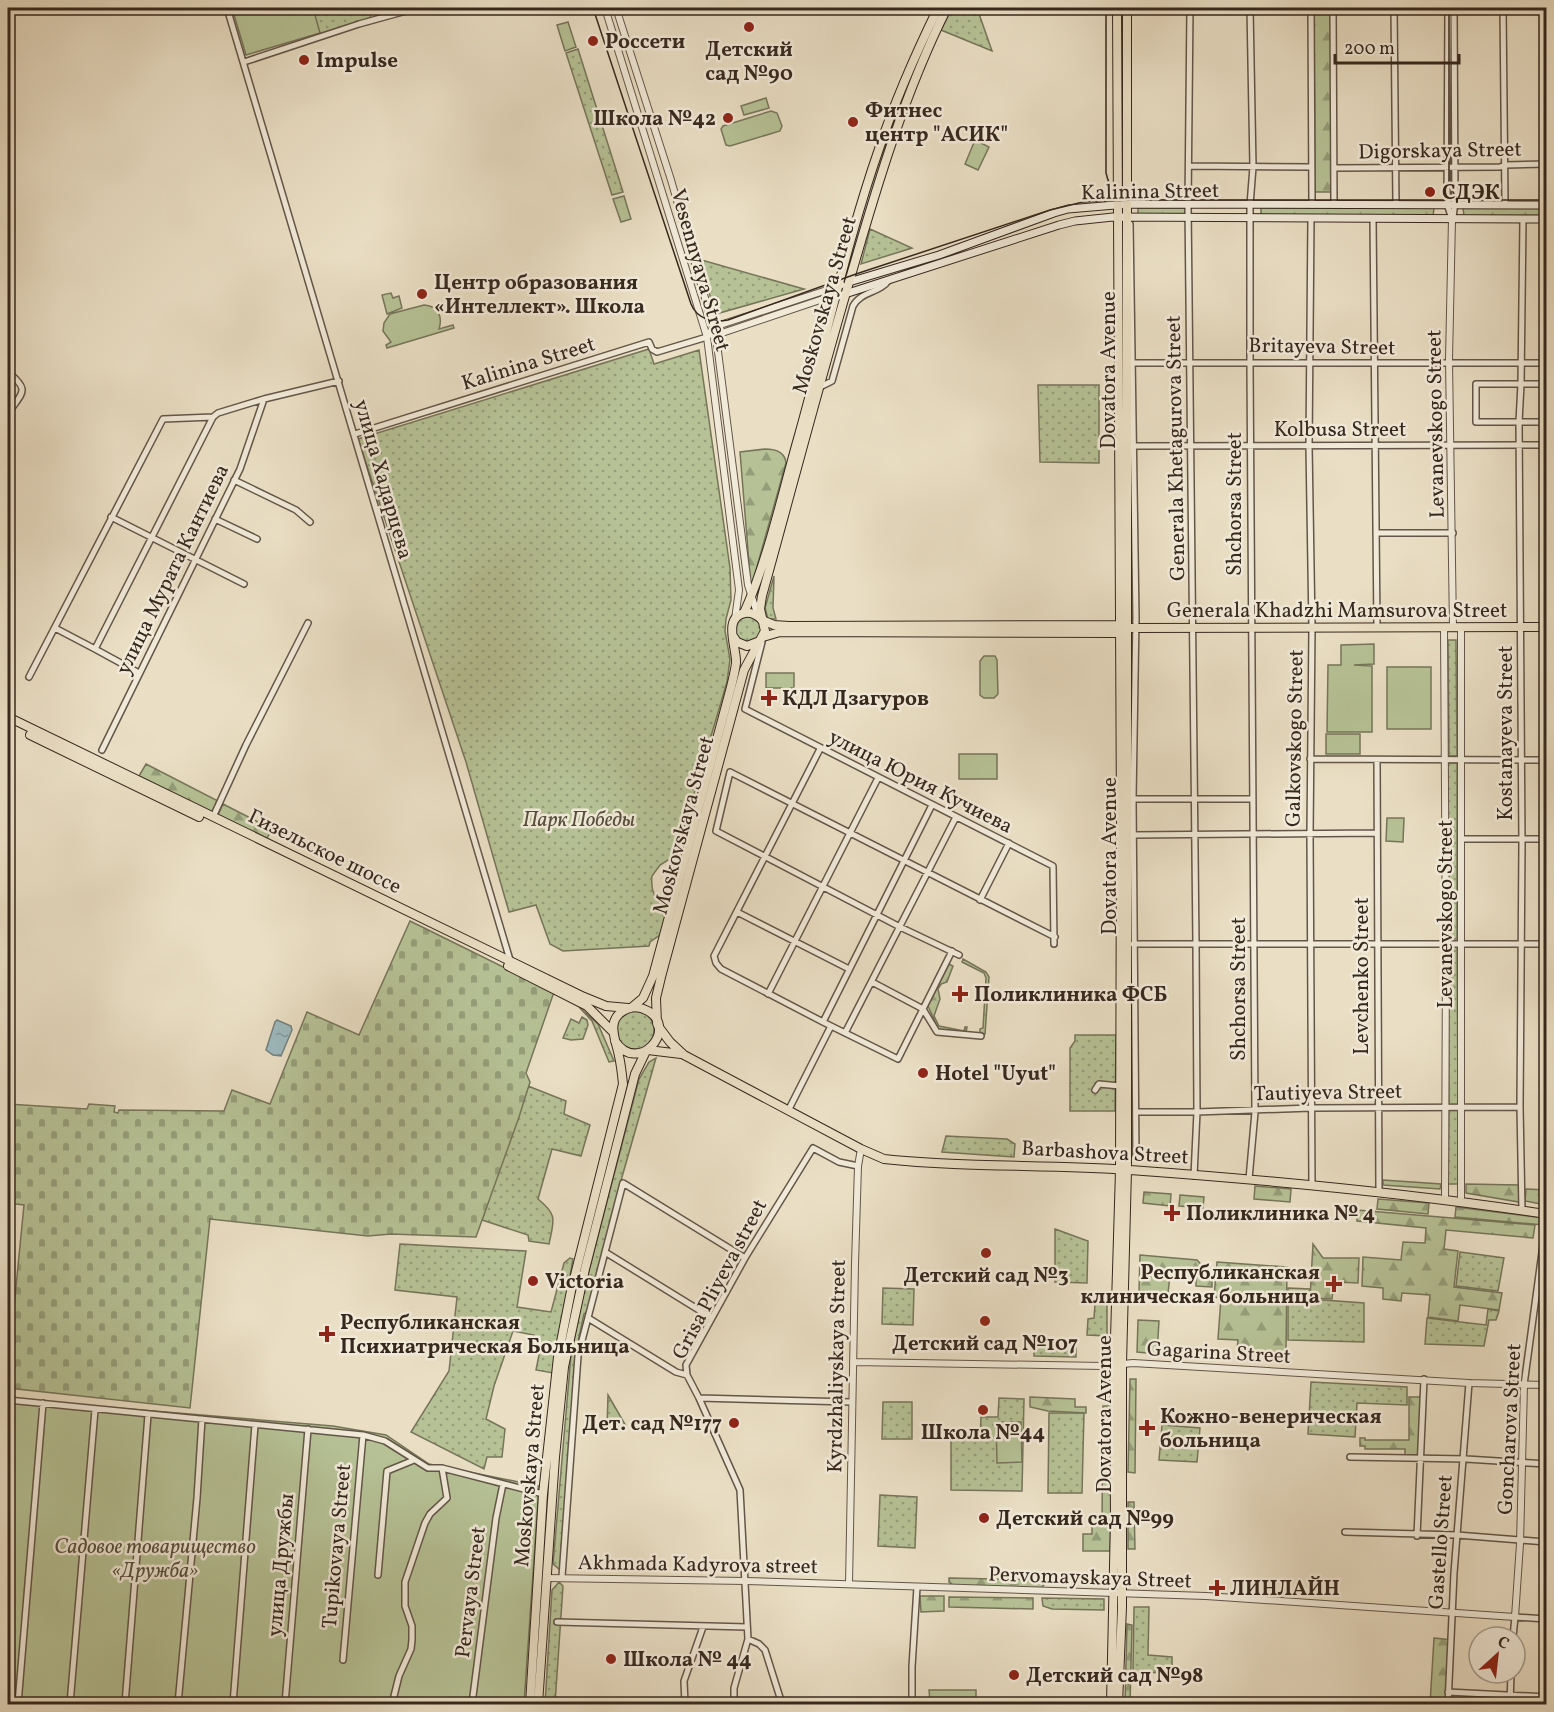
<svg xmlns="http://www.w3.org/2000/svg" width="1554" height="1712" font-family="Vollkorn,serif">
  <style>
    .grass { fill: url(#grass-dots); stroke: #76755a; stroke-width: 1.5 }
    .forest { fill: url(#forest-firs); stroke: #76755a; stroke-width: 1.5 }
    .cemetery { fill: url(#cemetery-stones); stroke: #76755a; stroke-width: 1.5 }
    .garden { fill: #b6c296; stroke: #76755a; stroke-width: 1.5 }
    .water { fill: url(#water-ripples); stroke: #74807f; stroke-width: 1.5 }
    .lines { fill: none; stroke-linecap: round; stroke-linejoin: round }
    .minor-casing { stroke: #635648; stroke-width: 8 }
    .tertiary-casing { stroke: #635648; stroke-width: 8 }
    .secondary-casing { stroke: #36281e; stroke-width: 9 }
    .primary-casing { stroke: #36281e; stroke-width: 10 }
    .trunk-casing { stroke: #36281e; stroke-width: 10 }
    .minor { stroke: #f1ead9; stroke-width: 5 }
    .tertiary { stroke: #f1ead9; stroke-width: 6 }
    .secondary { stroke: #f1ead9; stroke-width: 7 }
    .primary { stroke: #eadfc5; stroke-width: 8 }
    .trunk { stroke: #eadfc5; stroke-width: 8 }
    .tram { stroke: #36281e; stroke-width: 1.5 }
    .poi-dot { fill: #8f2418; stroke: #f1ead9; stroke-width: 2 }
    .labels { text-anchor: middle; stroke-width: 5; stroke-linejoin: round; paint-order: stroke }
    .poi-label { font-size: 21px; font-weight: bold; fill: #36281e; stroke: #f1ead9; text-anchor: start }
    .street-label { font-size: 21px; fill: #36281e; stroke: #f1ead9 }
    .park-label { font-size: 21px; font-style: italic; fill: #564e3c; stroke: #f1ead9 }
  </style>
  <defs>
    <pattern id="grass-dots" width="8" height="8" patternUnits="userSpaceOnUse" patternTransform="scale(1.5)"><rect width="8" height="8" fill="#b6c296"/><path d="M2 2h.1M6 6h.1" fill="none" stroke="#959e7a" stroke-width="1.8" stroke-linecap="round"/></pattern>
    <pattern id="forest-firs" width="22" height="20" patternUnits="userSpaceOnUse" patternTransform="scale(1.5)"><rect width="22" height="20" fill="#b6c296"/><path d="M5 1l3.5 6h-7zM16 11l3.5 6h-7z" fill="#959e7a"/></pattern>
    <pattern id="cemetery-stones" width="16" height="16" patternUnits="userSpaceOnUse" patternTransform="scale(1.5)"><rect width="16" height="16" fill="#b6c296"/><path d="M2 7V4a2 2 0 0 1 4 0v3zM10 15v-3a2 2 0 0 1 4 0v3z" fill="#959e7a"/></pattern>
    <pattern id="water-ripples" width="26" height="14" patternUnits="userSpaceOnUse" patternTransform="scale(1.5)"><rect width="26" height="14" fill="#9dbabf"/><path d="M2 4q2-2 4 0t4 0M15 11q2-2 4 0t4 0" fill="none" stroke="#81979b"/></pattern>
  </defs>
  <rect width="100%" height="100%" fill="#eadfc5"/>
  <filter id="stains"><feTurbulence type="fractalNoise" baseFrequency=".00333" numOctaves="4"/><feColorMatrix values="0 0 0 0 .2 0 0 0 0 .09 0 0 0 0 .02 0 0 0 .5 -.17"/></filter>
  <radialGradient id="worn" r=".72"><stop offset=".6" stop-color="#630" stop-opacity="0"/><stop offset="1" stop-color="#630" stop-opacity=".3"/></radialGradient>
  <path class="grass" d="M311,8H367L371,18L319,34Z
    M952,8H977L992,51L941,30Z
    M578,49L623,192L612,195L566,53Z
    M870,229L912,248L861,264Z
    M698,259L804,289L716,314Z
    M649,349L654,364L699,350L730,568L731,600L726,619L725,631L730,659L727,682L676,855L660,865L652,876C650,891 656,901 667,911L660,935L650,942L649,946L563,951L550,944L536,905L509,912L466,762L358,439Z
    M1038,385H1099V463L1040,462Z
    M774,576L773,608L776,619H768L765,608Z
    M735 629a13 13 0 1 1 26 0a13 13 0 1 1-26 0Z
    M1448,640H1456L1457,756H1449Z
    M1448,763H1457V939H1448Z
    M1448,947H1457L1458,1105H1449Z
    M579,1007L598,1024L614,1061L609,1062L592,1021Z
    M616 1030a19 19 0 1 1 38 0a19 19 0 1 1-38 0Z
    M582,1017L587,1020L588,1025L583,1039L571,1040L563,1038L571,1019L579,1023Z
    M1075,1035H1116L1115,1111H1070V1048L1075,1041Z
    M656,1058L622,1177L589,1310L584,1314L575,1356L577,1358L562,1568L560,1570L553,1564L571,1355L584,1290L639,1079L649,1062Z
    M528,1086L566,1101L564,1114L590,1125L581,1156L552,1149L538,1199C558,1215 554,1220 549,1244L529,1241L528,1235L482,1220Z
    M1449,1110H1458V1184H1448Z
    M946,1136L1007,1139L1015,1144L1014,1157L942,1152Z
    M1055,1229L1088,1241L1087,1283L1055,1282Z
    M400,1244L526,1251L517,1307L551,1312L564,1263L570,1258L573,1259L553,1373L536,1370L541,1345L533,1340L534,1335L513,1331L494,1386L486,1419L505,1429L502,1457H487L484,1469L411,1432L449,1371L457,1297L395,1290Z
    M1460,1252L1504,1258L1498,1291L1456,1286Z
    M883,1288L914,1289L913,1325L882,1324Z
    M1288,1288L1310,1289V1299L1364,1303V1342L1288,1340Z
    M1095,1304H1107V1336L1087,1335L1088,1319L1094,1318Z
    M1488,1309L1499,1311L1496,1320H1489L1484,1346L1425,1344L1427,1318L1486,1325Z
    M1034,1342L1076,1344V1357L1034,1356Z
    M1311,1382L1407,1387V1405L1357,1403L1355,1437L1308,1434Z
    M608,1395L626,1426L623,1431L607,1428Z
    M999,1398L1024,1399L1022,1491L951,1490V1438H980L981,1417H998Z
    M883,1402H912V1439H882Z
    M1049,1413H1084L1082,1493H1048Z
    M1162,1425L1200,1428L1197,1462L1159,1460Z
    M880,1495L917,1497L915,1548L878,1546Z
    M559,1582L563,1586L555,1704H545L552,1590Z
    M1042,1598L1104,1599V1610L1052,1609L1043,1606Z
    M1134,1607H1149L1148,1655L1172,1657V1673L1133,1672Z"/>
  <path class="forest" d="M1314,8H1331V192H1315Z
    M1138,208H1185V215L1138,214Z
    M1261,208H1434L1433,216H1261Z
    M1463,208H1546V215L1464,216Z
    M765,449C775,449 785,452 786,463L751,588L740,452Z
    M146,764L218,801L212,813L139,776Z
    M223,804L272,829L266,840L218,815Z
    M963,959L986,972L989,977L985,1034H980V1029L983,1028L986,978L984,973L962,962Z
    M949,964L953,966L947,982L941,984L938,989L940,999L934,1016L939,1026L964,1031L965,1027H967L966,1033L939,1031L928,1006Z
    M1383,1180L1441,1184L1440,1189L1383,1185Z
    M1466,1184L1519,1185V1202L1466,1193Z
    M1255,1186L1291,1189L1290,1202L1254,1199Z
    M1526,1189L1546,1190V1205L1525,1201Z
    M1144,1192L1171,1194L1170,1206L1143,1203Z
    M1180,1195L1204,1197L1203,1208L1179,1206Z
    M1378,1199L1429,1203L1428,1214L1377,1209Z
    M1456,1207L1544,1218V1225L1455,1217Z
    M1357,1210L1535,1225L1533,1238L1446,1230L1444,1249L1458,1251L1454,1287L1502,1293L1499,1310L1460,1305L1458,1321L1428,1317L1430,1295L1402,1293L1401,1301L1383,1299V1288L1362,1286L1363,1257L1401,1260L1403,1242L1425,1243L1426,1228L1357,1221Z
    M1313,1244L1323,1258H1359L1358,1283L1334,1282L1332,1299L1310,1298Z
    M1140,1255L1197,1260L1212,1276V1287L1196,1286V1277L1170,1276L1168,1293L1139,1291Z
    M1217,1262L1287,1267L1286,1353L1237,1350L1238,1340L1218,1339L1221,1298L1214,1297Z
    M1138,1320L1159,1321L1157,1354L1137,1352Z
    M1130,1379H1136L1135,1473L1128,1472Z
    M1030,1397L1075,1399V1407H1086V1413L1048,1411L1030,1407Z
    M1409,1397H1423V1455H1405V1449H1365V1446H1360V1438H1365V1440H1409Z
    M1103,1406H1114L1110,1551H1083V1534H1092V1525H1102Z
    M1128,1502H1134L1135,1549H1128Z
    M949,1578L1045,1580V1584L1041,1588L953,1585L949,1582Z
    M920,1596H944V1611L921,1612Z
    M949,1597L1033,1598V1609L949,1607Z
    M1127,1624L1132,1625L1130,1704H1125Z
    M1434,1638L1452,1640L1447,1704H1430Z
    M929,1690H976V1701H930Z"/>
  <path class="cemetery" d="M410,921L554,992L526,1073L530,1082L519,1117L476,1237L391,1234L368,1236L210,1219L190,1408L8,1388V1368L24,1205L8,1203V1104L87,1109L89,1104L115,1106L114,1112L118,1113L119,1110L224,1111L232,1090L270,1104L307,1012L359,1035Z"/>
  <path class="garden" d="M232,8H313L320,33L246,55Z
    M568,22L576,47L565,51L557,25Z
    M766,98L769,108L744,115L741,106Z
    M771,111L777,113L782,126L780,131L730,146L726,145L721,129L723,126Z
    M975,140L989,147L978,170L965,164Z
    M624,196L631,219L621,222L613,199Z
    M391,293L393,298L399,296L402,308L387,314L382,295Z
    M424,305C438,306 443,316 439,329L453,325L454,328L387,348L386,345L391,342L383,331L384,323L390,314Z
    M1374,644V664L1354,665L1372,666V732H1327L1328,665H1341V645Z
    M984,656H995L997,660L998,694L994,698H984L980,695V661Z
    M1387,667H1431V729H1387Z
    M766,673H794V688H766Z
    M1326,734H1360V754H1326Z
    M959,754H997V779H959Z
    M1387,818H1404L1403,842L1386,841Z
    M8,1399L333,1426L386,1435L429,1464L539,1486L524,1704H8Z
    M996,1422H1021L1022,1462L997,1463Z"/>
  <path class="water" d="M277,1020L291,1026L292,1030L281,1056L273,1055L266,1050L275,1022Z"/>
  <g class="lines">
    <g class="minor-casing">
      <path id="minor" d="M227,8L510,960
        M1190,8L1188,205L1196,944L1197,1112L1194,1176
        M1311,8L1312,205
        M1333,8L1334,205
        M1394,8L1396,205
        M1448,8L1447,204L1452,219
        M1503,8L1505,203
        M244,62L359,24L417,8
        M1190,166L1311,167
        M1335,168L1500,167L1505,165L1546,164
        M1311,218L1309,446L1312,627L1310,834L1312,1186
        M1373,218L1377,628
        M1453,218L1455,201L1454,8
        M1130,224L1136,617L1133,799L1136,1155
        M1133,363H1546
        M8,372C31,391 22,392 8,414
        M1546,384H1476V422H1546
        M820,387L832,381L853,306C861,291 880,293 889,280
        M355,434L649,342L652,349L657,352L707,337
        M1133,446L1546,445
        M234,480L296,510L310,522
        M111,517L244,584
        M215,519L257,539
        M1376,533H1453
        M55,628L95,649
        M762,642L745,709L1053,866L1054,944
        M139,673L95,649L213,417L218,413L264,399L339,381
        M29,677L163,419L213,417
        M820,749L714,956L716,963L721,969L823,1022
        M102,750L240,469L264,399
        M1310,759L1546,760
        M1377,760L1379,1192
        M1133,799H1253
        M213,817L246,745L308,623
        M1133,835L1377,833
        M1462,839H1546
        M980,900L1009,843
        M737,912L849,969
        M1133,944H1546
        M959,955L900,927L716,831L730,772L1055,937
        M872,982L923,1009L952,951
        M768,994L878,778
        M831,1026L898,1059L923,1009L937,1032L981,1036
        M845,1033L956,817
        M1095,1090L1099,1084L1120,1086
        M788,1111L831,1026L823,1022L932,805
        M1137,1112H1197L1311,1108L1520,1107
        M1249,1179L1255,1112L1250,366V205L1253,167L1250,8
        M1522,1211L1520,1107L1522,844L1519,422L1521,384L1523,219
        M605,1252L712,1318
        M588,1318L676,1372L687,1375
        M1524,1385L1546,1223
        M699,1398L851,1402
        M8,1400L363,1435L385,1441L428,1468H442L543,1494
        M1350,1457L1466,1459L1546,1464
        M1345,1532L1457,1535L1546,1542
        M1417,1536L1424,1379
        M378,1575L387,1471L414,1460
        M562,1577L578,1356L623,1183L745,1258
        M557,1622L747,1627
        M1513,1637L1515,1617L1546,1619
        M748,1639L759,1644L765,1650L782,1704
        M343,1660L363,1435
        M1448,1692L1546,1697
        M18,1704L43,1403
        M70,1704L95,1410
        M125,1704L148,1415
        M178,1704L197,1498L202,1419
        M233,1704L255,1425
        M285,1704L308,1429
        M392,1704L399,1676L411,1649L412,1640V1626L405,1606V1582L425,1523L430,1514L447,1498L442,1468
        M472,1704L496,1518L503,1484
        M685,1704L684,1681L703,1627
        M734,1704V1688L748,1639L740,1490L699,1398L687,1375L686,1365L745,1258L813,1148L839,1162L858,1166
        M912,1704V1667L917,1587
        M1448,1704L1454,1573L1469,1383
        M1510,1704L1511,1673"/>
    </g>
    <g class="tertiary-casing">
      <path id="tertiary" d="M605,8L707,337L739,590L735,619
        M616,8L671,180L716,336L748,585L758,616
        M1452,219L1449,360L1453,628
        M713,336L823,299L845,294
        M707,337L714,327L842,285
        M1461,627V1201
        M1444,628L1446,952L1445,1199
        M853,1362L1103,1366L1133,1363L1469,1383L1546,1385
        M546,1578L746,1581L1206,1596L1515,1617L1520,1544L1524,1385
        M849,1584L855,1264L858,1166L861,1149"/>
    </g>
    <g class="secondary-casing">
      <path id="secondary" d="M849,282L939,255L1054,213L1068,209L1127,204L1546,205
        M845,294L1059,225L1075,221L1113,217L1546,219"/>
    </g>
    <g class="primary-casing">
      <path id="primary" d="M762,620L774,625L789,626L1119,625L1127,628L1546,627
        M763,637L780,632L1119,633L1124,630
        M658,1026L670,1042L684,1055L861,1149L884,1159C966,1168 1048,1164 1130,1170C1269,1180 1408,1193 1546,1214
        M648,1050L681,1054
        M1111,1704L1115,1520L1114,1371L1120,1170L1121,822L1117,8
        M1118,1704L1122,1607V1364L1127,1170V8"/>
    </g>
    <g class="trunk-casing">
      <path id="trunk" d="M744,613C769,557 782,494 799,435C826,339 847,240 880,146C896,98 916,53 938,8
        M733,636L737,642L747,646L760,641
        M8,717L584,997L606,1006L628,1008
        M30,735L199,817
        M508,966L587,1006L613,1032
        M631,1008L643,998L653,976L731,687C733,679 735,671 736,663C737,648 722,617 745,613C752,612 757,615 762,620
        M657,1023L656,998L661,977L744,670L765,631L760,609L762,596C792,488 820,380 852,272C878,182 905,92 947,8
        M530,1704L543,1494L558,1357L571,1291L623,1084C622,1074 621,1065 619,1056C616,1040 605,1020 625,1010C632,1006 641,1007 648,1011C679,1029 638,1076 615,1041
        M538,1704L555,1457L564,1367L585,1269L635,1074L646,1051"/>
    </g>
    <use href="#minor" class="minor"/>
    <use href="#tertiary" class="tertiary"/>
    <use href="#secondary" class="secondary"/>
    <use href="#primary" class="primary"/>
    <use href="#trunk" class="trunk"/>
    <path class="tram" d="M593,8L691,304C697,319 713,323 728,320L856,274L1050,210L1083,202L1134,200H1546
      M1106,8V173C1109,186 1115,196 1128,199
      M1449,8V183L1455,196L1465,200"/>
  </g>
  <g class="poi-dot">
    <circle cx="749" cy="27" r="6"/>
    <circle cx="593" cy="41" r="6"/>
    <circle cx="304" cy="60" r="6"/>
    <circle cx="728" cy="118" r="6"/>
    <circle cx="853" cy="122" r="6"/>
    <circle cx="1430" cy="192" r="6"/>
    <circle cx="422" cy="294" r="6"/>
    <path d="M766 689h6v6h6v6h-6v6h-6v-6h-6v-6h6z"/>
    <path d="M957 985h6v6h6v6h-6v6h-6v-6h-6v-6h6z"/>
    <circle cx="923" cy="1073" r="6"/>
    <path d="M1169 1204h6v6h6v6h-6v6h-6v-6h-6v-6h6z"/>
    <circle cx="986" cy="1253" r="6"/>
    <circle cx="533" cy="1281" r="6"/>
    <path d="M1331 1275h6v6h6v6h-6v6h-6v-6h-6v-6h6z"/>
    <circle cx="985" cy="1321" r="6"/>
    <path d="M324 1325h6v6h6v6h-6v6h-6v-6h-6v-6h6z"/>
    <circle cx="983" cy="1410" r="6"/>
    <circle cx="734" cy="1423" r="6"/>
    <path d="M1144 1419h6v6h6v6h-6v6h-6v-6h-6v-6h6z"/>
    <circle cx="984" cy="1518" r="6"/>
    <path d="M1214 1579h6v6h6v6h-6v6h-6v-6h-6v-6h6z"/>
    <circle cx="611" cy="1659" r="6"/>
    <circle cx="1014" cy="1675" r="6"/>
  </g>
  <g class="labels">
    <g class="poi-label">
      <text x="605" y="48">Россети</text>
      <text x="749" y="56" text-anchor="middle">Детский<tspan x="749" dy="24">сад №90</tspan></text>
      <text x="316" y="67">Impulse</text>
      <text x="865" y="117">Фитнес<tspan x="865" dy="24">центр "АСИК"</tspan></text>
      <text x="716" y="125" text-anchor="end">Школа №42</text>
      <text x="1442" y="199">СДЭК</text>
      <text x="434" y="289">Центр образования<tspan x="434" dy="24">«Интеллект». Школа</tspan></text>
      <text x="782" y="705">КДЛ Дзагуров</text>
      <text x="974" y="1001">Поликлиника ФСБ</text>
      <text x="935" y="1080">Hotel "Uyut"</text>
      <text x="1186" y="1220">Поликлиника № 4</text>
      <text x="1320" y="1279" text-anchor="end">Республиканская<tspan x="1320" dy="24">клиническая больница</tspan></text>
      <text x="986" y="1282" text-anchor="middle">Детский сад №3</text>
      <text x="545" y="1288">Victoria</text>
      <text x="340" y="1329">Республиканская<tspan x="340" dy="24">Психиатрическая Больница</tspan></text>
      <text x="985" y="1350" text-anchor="middle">Детский сад №107</text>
      <text x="1160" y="1423">Кожно-венерическая<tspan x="1160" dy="24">больница</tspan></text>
      <text x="722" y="1430" text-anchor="end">Дет. сад №177</text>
      <text x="983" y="1439" text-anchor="middle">Школа №44</text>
      <text x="996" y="1525">Детский сад №99</text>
      <text x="1230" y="1595">ЛИНЛАЙН</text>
      <text x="623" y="1666">Школа № 44</text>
      <text x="1026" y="1682">Детский сад №98</text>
    </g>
    <g class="street-label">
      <text transform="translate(1440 150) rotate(-1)" y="7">Digorskaya Street</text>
      <text transform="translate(1150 191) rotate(-1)" y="7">Kalinina Street</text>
      <text transform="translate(701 270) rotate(74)" y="7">Vesennyaya Street</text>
      <text transform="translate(824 305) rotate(-74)" y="7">Moskovskaya Street</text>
      <text transform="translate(1322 346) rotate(1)" y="7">Britayeva Street</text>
      <text transform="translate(528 363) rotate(-17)" y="7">Kalinina Street</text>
      <text transform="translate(1108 370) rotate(-90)" y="7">Dovatora Avenue</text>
      <text transform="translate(1435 424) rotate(-91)" y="7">Levanevskogo Street</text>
      <text x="1340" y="436">Kolbusa Street</text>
      <text transform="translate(1175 448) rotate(-91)" y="7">Generala Khetagurova Street</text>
      <text transform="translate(384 479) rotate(74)" y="7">улица Хадарцева</text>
      <text transform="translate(1234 504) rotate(-90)" y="7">Shchorsa Street</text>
      <text transform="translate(172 569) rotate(-64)" y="7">улица Мурата Кантиева</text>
      <text x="1337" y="617">Generala Khadzhi Mamsurova Street</text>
      <text transform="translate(1505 733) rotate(-90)" y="7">Kostanayeva Street</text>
      <text transform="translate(1294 738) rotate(-89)" y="7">Galkovskogo Street</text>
      <text transform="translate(921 781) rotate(27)" y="7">улица Юрия Кучиева</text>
      <text transform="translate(683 825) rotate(-75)" y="7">Moskovskaya Street</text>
      <text transform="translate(325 851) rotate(26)" y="7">Гизельское шоссе</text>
      <text transform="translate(1109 856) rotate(-90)" y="7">Dovatora Avenue</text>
      <text transform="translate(1445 914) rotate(-90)" y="7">Levanevskogo Street</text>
      <text transform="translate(1361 976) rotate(-90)" y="7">Levchenko Street</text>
      <text transform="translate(1238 989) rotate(-90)" y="7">Shchorsa Street</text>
      <text transform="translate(1328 1092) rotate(-1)" y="7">Tautiyeva Street</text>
      <text transform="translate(1105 1152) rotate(3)" y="7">Barbashova Street</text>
      <text transform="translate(719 1279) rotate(-62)" y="7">Grisa Pliyeva street</text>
      <text transform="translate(1219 1352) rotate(3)" y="7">Gagarina Street</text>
      <text transform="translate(836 1366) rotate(-89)" y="7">Kyrdzhaliyskaya Street</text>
      <text transform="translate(1104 1414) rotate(-90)" y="7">Dovatora Avenue</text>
      <text transform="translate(1509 1429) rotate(-87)" y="7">Goncharova Street</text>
      <text transform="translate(529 1475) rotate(-85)" y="7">Moskovskaya Street</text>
      <text transform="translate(1440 1542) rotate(-86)" y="7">Gastello Street</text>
      <text transform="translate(336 1546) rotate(-85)" y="7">Tupikovaya Street</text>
      <text transform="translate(698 1564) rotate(1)" y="7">Akhmada Kadyrova street</text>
      <text transform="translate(280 1565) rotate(-85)" y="7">улица Дружбы</text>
      <text transform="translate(1090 1577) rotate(2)" y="7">Pervomayskaya Street</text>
      <text transform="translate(470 1592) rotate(-83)" y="7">Pervaya Street</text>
    </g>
    <g class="park-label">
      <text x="579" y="826">Парк Победы</text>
      <text x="155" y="1553">Садовое товарищество<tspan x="155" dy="24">«Дружба»</tspan></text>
    </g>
  </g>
  <rect width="1554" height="1712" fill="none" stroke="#eadfc5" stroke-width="30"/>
  <rect x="9" y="9" width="1536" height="1694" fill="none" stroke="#36281e" stroke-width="3"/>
  <rect x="15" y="15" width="1524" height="1682" fill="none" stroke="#36281e" stroke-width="1.5"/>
  <g transform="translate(1497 1655) rotate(27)"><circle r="28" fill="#f1ead9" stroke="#a69c8e" stroke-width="1.5"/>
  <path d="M0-4.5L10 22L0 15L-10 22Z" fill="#8f2418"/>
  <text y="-9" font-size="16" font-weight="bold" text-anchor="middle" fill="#36281e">С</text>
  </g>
  <path d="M1335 54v9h124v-9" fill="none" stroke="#36281e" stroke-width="3"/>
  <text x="1344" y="54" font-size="18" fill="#36281e" stroke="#f1ead9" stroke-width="4.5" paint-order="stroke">200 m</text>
  <rect width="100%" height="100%" filter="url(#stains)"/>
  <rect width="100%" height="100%" fill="url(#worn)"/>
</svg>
